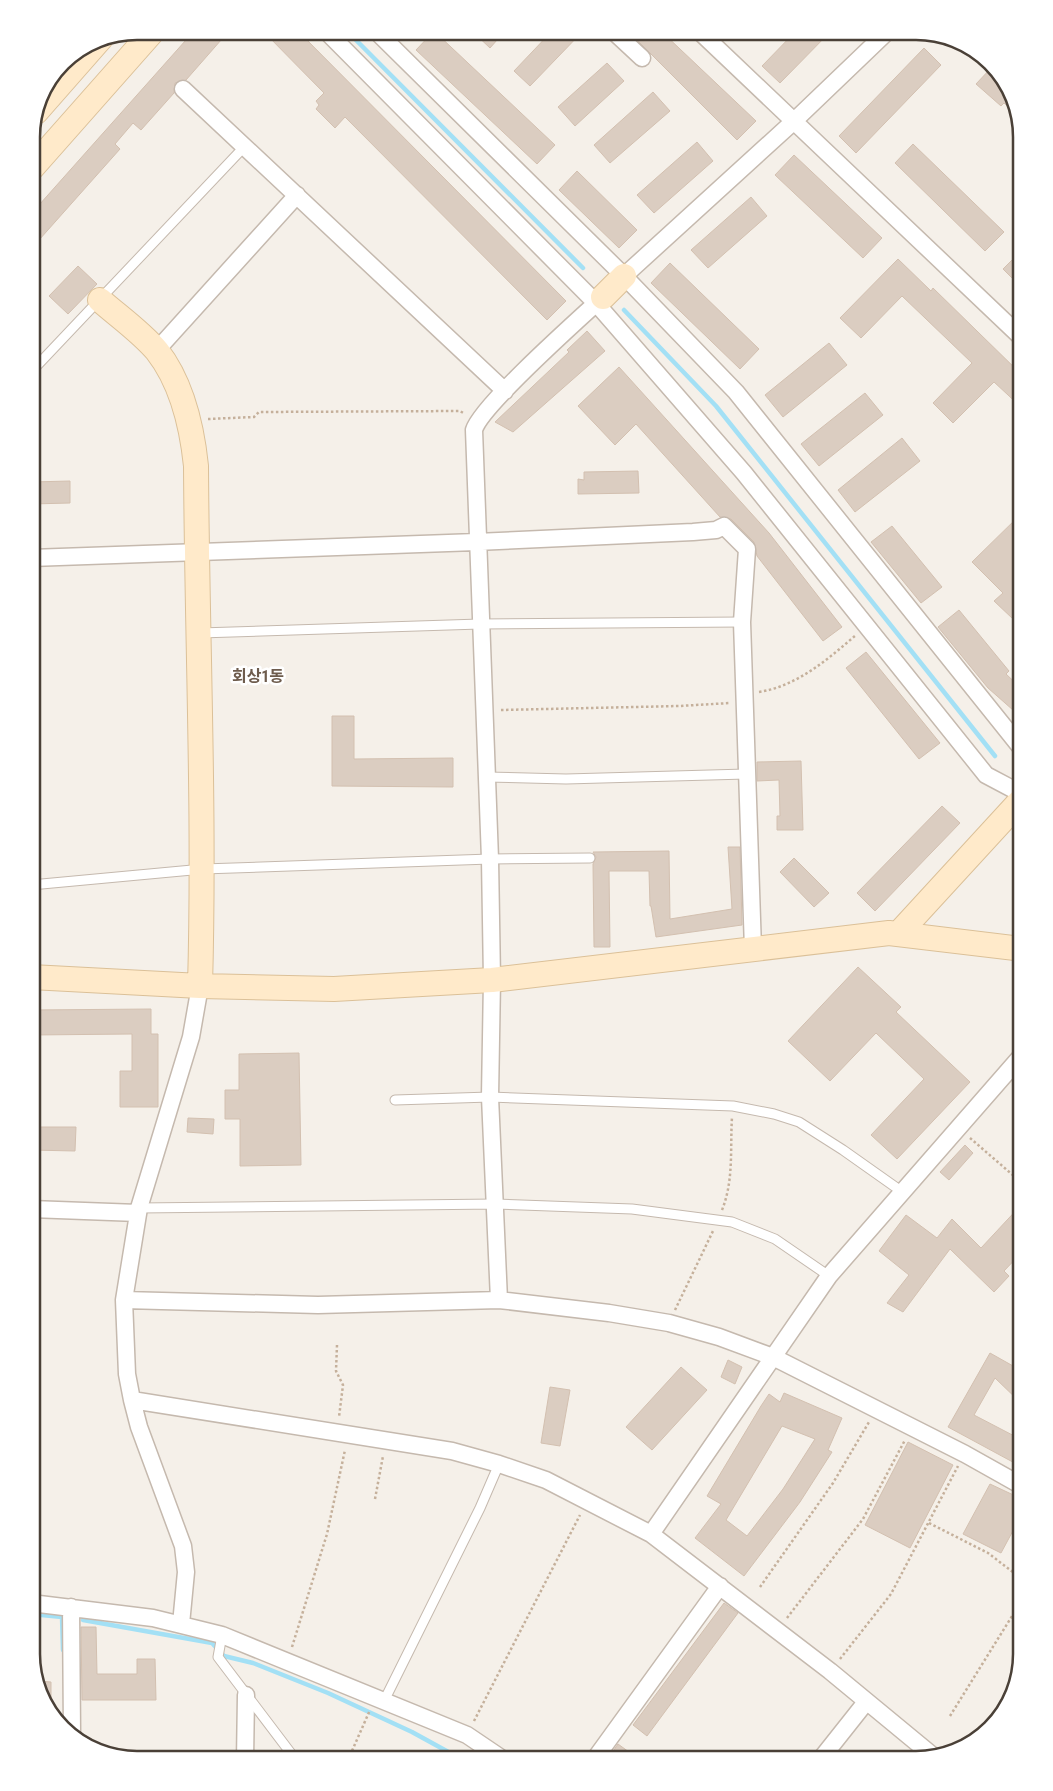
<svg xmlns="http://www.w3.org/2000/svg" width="1053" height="1791" font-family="'Roboto Condensed','Noto Sans KR',sans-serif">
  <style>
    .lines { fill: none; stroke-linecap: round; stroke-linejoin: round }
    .stream { stroke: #a3e0f5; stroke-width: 4.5 }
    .building { fill: #dbcdc1; stroke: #d3c0b0; fill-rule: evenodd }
    .lane-casing { stroke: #c5b9ae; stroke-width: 11 }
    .street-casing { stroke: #c5b9ae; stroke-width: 19 }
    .secondary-casing { stroke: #dbc098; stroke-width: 26 }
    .path { stroke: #c5b09b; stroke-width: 2.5; stroke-dasharray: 2.5 2.5; stroke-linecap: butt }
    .lane { stroke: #fff; stroke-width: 9 }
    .street { stroke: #fff; stroke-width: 16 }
    .secondary { stroke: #ffeaca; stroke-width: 24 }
    .labels { text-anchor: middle; stroke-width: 5; stroke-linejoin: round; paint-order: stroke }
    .neighbourhood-label { font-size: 16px; font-weight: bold; fill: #6e5c4d; stroke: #fff }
    .rim { fill: none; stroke: #4a4037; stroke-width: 2.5 }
  </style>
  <rect width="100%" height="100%" fill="#f5f0e9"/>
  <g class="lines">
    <path class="stream" d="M347,31L583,268
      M624,310L716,406L995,756
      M31,1614L62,1617L63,1650
      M83,1620L212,1643L224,1656L253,1663L328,1693L412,1732L463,1760"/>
  </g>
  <path class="building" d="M194,31H229L186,80L175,83L174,93L141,130L133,123L115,144L120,149L31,249V214Z
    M263,31H298L566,301L547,320L345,117L335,128L316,109L319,105L316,101L324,93Z
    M434,31L555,145L537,164L416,50Z
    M472,31H505L490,48Z
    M552,31H583L530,86L514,71Z
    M628,31H661L756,121L737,140Z
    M796,31H831L780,83L762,66Z
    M924,48L941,65L856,153L839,136Z
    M607,63L624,81L575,126L558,107Z
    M991,68L1011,91L1017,115L1004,103L1001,106L976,84Z
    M653,92L670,111L610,163L594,145Z
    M697,142L713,161L654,213L637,195Z
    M913,144L1004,232L985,251L895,163Z
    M794,155L882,238L863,258L775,175Z
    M577,171L637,230L619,248L559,190Z
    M751,197L767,216L708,268L691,250Z
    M1022,250V288L1003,269Z
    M898,259L931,291L933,288L1022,375V408L994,382L953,423L933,403L972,363L902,296L861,338L840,318Z
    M670,263L759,349L740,369L651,283Z
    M78,266L97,284L68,314L49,296Z
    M587,331L605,351L513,432L495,422L569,352L567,350Z
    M829,343L847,365L783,417L765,395Z
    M619,367L769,533L842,627L823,641L757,556L754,542L731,519L720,517L636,424L615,445L578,406Z
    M865,393L883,415L819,466L801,444Z
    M902,438L920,461L855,512L838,490Z
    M638,471L639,493L578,494V479L584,480V472Z
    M70,481V503L31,504V482Z
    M1022,513V609L1013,619L994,601L1003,593L972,562Z
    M892,526L942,587L921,603L871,542Z
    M959,610L1009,671L1006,674L1022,689V718L988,688L938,627Z
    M866,652L940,743L919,759L846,668Z
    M332,716H354V759L453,758V787L332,786Z
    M801,761L803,830H777V816H780L779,780L757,781V762Z
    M942,806L960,823L875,911L857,893Z
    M728,847H740L742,925L656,937L651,906H650L649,871H609L610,947H594L593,864L596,857L593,852L669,851L670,919L732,909Z
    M794,858L829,893L814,907L780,872Z
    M858,967L901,1007L896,1012L970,1082L897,1159L871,1135L924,1079L876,1033L830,1081L788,1041Z
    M151,1009V1034H158V1107H120V1071H132V1034L31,1035V1010Z
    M299,1053L301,1165L240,1166V1119H225V1090H239V1054Z
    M188,1118L214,1119L213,1134L187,1132Z
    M31,1127H76L75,1151L31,1150Z
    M965,1145L973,1153L949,1180L940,1172Z
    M1022,1204V1252L1004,1271L1009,1276L994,1292L950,1249L903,1312L887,1303L909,1275L879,1251L906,1215L937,1238L952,1219L981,1248Z
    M990,1353L1022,1371V1404L995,1378L974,1415L1022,1440V1467L948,1427Z
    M728,1360L742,1367L735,1384L721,1377Z
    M681,1367L707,1390L652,1450L626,1427Z
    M550,1387L570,1390L560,1446L541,1443Z
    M784,1393L842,1418L828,1450L832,1452L800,1502L744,1576L695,1538L721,1504L707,1496L761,1406L769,1394L780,1402ZM782,1426L815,1439L783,1489L747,1536L726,1520Z
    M908,1442L953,1465L910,1548L865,1525Z
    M990,1484L1022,1499V1514L1001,1553L963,1534Z
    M724,1603L738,1613L647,1736L633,1725Z
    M81,1627H96L97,1674H137V1659H155L156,1700H82Z
    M38,1681L51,1682V1711L42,1700Z
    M618,1744L640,1760H607Z"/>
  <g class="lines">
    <g class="lane-casing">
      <path id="lane" d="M31,372L245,146
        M200,633L480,624L742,622
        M486,777L566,779L746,774
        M31,885L203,869L490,859L590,858
        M395,1100L490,1097L733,1106L774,1114L799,1122L843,1150L901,1191
        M139,1208L496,1204L632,1209L732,1222L775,1239L829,1276
        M222,1635L218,1657L296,1760
        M384,1701L480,1508L499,1464"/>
    </g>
    <g class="street-casing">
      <path id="street" d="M326,31L596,303L744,473L986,775L1022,794
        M376,31L624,276L736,392L1022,749
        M613,31L642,58
        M699,31L1022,338
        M183,89L505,391
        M624,276L793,122L888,31
        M156,351L297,195
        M31,558L476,542L693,532L716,530L724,526L747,549L742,622L753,949
        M31,1209L138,1213
        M124,1300L318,1305L499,1300L609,1313L669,1323L719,1337L773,1357L965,1454L1022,1486
        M499,1300L490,1097L492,980L490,859L474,430C481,406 579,319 603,297
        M132,1400L452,1451L499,1464L546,1480L651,1534L830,1671L933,1756
        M651,1534L829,1276L1022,1055
        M31,1603L153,1618L222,1635L467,1735L504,1760
        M71,1607L72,1734
        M181,1624L186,1572L183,1546L139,1427L132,1400L127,1374L124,1300L139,1208L191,1037L200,986
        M245,1760L246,1695
        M594,1760L720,1586
        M820,1760L866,1702"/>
    </g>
    <g class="secondary-casing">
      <path id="secondary" d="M36,112L101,38
        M31,169L153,31
        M603,297L624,276
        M100,300C118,316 141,332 157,351C182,383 192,427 196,466C197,640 205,813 200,986
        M899,933L1022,799
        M31,977L200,986L334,989L492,980L889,933L1022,949"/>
    </g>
    <path class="path" d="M208,419L254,417L259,412L460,411L465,414
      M759,692C797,686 827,660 856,635
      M501,710L679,706L730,703
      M970,1138L1022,1183
      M722,1210C734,1180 730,1149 732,1117
      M675,1310L713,1231
      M337,1345L336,1371L343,1385L339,1417
      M375,1499L383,1456
      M929,1523L988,1553L1022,1579
      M760,1587L833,1483L869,1422
      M787,1618L863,1519L905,1440
      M292,1647L327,1534L345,1450
      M840,1659L891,1594L958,1466
      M950,1716L1022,1600
      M474,1721L580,1515
      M348,1760L370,1710"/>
    <use href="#lane" class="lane"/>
    <use href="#street" class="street"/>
    <use href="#secondary" class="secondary"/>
  </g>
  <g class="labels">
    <g class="neighbourhood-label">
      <text x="258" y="682">회상1동</text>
    </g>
  </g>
  <path d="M0 0H1053V1791H0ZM137 40H916A97 97 0 0 1 1013 137V1654A97 97 0 0 1 916 1751H137A97 97 0 0 1 40 1654V137A97 97 0 0 1 137 40Z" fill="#fff" fill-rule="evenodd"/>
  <path class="rim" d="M137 40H916A97 97 0 0 1 1013 137V1654A97 97 0 0 1 916 1751H137A97 97 0 0 1 40 1654V137A97 97 0 0 1 137 40Z"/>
</svg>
